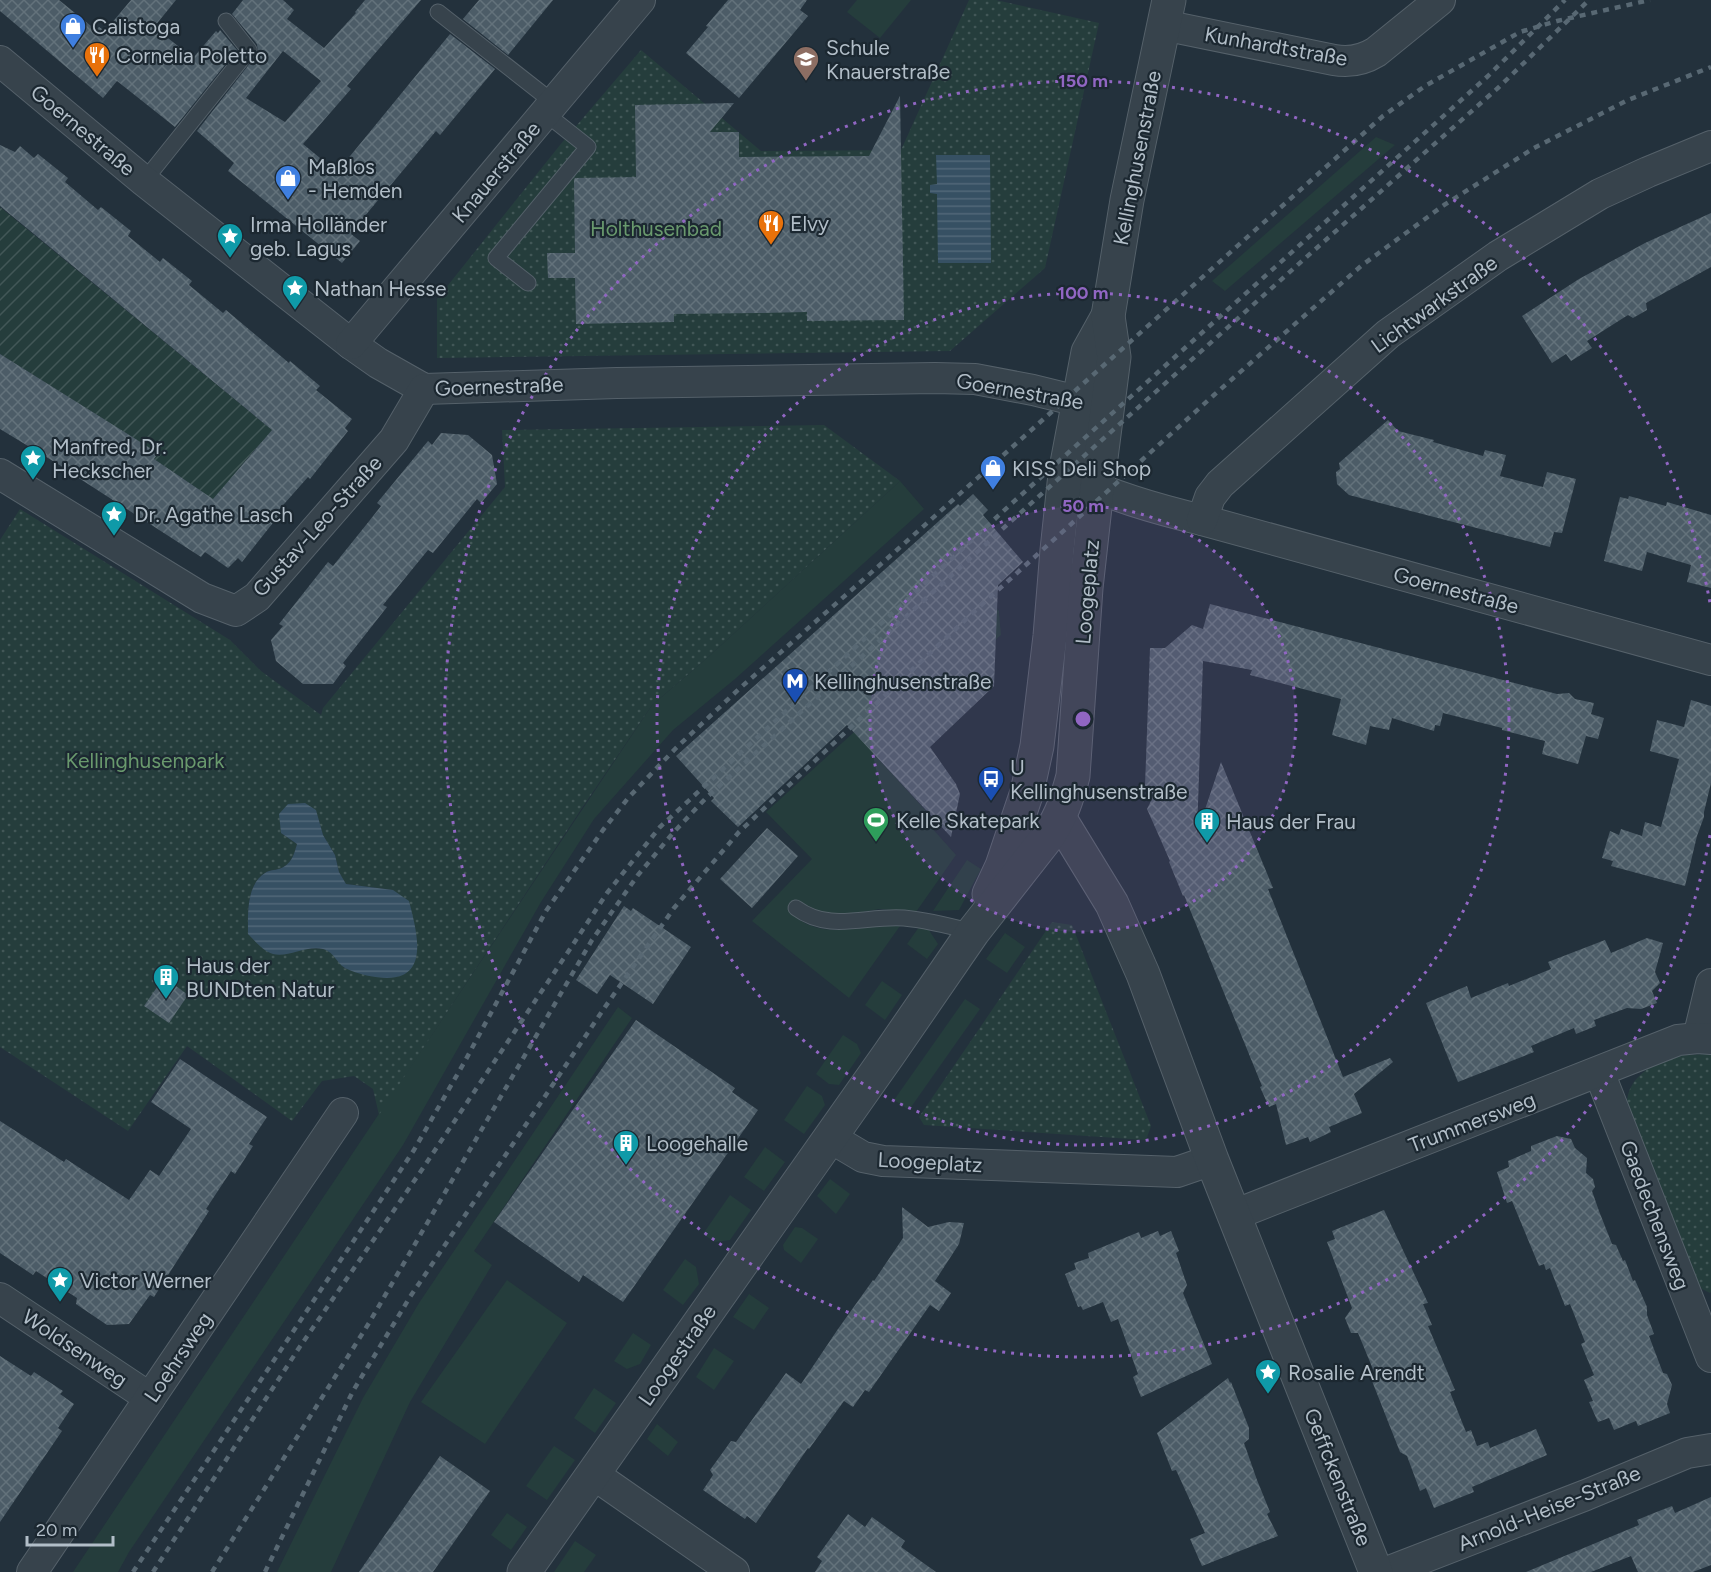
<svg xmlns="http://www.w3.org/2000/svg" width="1711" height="1572" font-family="Figtree,sans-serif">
<defs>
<pattern id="park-dots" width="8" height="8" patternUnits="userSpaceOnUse" patternTransform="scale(1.5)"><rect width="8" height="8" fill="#253d3c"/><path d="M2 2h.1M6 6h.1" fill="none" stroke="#425757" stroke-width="1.8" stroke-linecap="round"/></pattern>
<pattern id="garden-furrows" width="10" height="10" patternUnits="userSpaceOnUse" patternTransform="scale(1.5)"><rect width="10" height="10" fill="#253d3c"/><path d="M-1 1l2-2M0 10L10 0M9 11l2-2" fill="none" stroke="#425757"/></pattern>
<pattern id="water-rules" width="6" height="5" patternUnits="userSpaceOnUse" patternTransform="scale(1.5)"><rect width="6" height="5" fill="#365063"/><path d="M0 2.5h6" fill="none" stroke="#516778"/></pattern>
<pattern id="building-cross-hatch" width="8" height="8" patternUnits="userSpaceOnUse" patternTransform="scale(1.5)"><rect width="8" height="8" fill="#4c5c67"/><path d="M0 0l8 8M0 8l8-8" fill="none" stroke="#63727b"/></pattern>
</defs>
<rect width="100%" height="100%" fill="#23313c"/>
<!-- grass -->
<g fill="#253d3c">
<polygon points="857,0 911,0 880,38 847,12"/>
<polygon points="1376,137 1395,145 1225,291 1212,281"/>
<polygon points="900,481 924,509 735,679 673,730 594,819 541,902 403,1145 129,1552 118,1572 73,1572 652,705 707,658"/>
<path d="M994,605L999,611L1001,635L872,752L928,813L923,818L956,855L916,912L879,909L848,915H828L809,908L798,919C837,944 865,916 900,926L849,998L752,921L812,859L766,812Z"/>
<polygon points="967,860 981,869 959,910 933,911"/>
<polygon points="919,927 927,927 938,944 927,959 907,944"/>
<polygon points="1005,933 1025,947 1007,973 986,959"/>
<polygon points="882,981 902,995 885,1020 865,1005"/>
<polygon points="965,999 980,1009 909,1110 894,1100"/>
<polygon points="618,1007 632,1018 474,1251 492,1265 410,1402 331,1572 277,1572 363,1398 419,1303"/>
<polygon points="843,1035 857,1044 861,1053 839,1085 829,1084 816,1074"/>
<polygon points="807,1086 822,1096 825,1105 804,1134 784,1120"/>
<polygon points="765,1147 785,1162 764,1191 744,1177"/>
<polygon points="830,1179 850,1194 836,1214 817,1196"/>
<polygon points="730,1195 751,1210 730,1240 715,1242 703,1234"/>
<polygon points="795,1227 802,1228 818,1239 801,1263 784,1250 783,1245"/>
<polygon points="685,1259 696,1267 699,1284 683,1305 663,1290"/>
<polygon points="507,1280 567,1323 485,1444 421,1402"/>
<polygon points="749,1294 769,1308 754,1330 733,1317"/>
<polygon points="633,1333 651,1345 640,1364 627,1369 614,1361"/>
<polygon points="714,1348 734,1361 714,1390 696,1377"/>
<polygon points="594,1388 616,1403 595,1433 574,1418"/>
<polygon points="657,1424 678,1442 668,1456 647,1439"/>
<polygon points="554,1446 575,1460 547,1500 526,1486"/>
<polygon points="507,1513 527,1527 511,1550 491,1535"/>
<polygon points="575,1541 596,1555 584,1572 554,1572"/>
</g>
<!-- park -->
<g fill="url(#park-dots)" fill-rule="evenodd">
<polygon points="969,0 996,0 1099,23 1045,268 950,351 437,358 437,299 560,145 641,50 761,151 901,150"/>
<path d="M824,425L900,481L707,658L652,705L582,808L379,1115L373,1089L354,1076L322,1081L292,1121L187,1046L128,1131L0,1047V540L20,509L230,640L261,671L321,715L323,708L505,487L502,430ZM316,811L323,835L335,855L339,872L346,884L393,890L345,969C341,964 337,957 332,953C320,944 300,950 287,953L248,934C248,914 246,885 265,873C269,870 275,870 279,869C291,865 294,855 297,844L281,833Z"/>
<polygon points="1052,922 1072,925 1151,1126 1146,1140 924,1125 919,1117"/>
<path d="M1706,1054H1711V1292L1710,1293L1702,1289L1697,1283L1627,1104C1627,1077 1654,1062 1678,1056C1687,1054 1697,1055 1706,1054Z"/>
</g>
<!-- garden -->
<polygon fill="url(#garden-furrows)" points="0,207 266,425 280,430 257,447 235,473 217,502 154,459 157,453 0,354"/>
<!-- water -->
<g fill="url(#water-rules)">
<polygon points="936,155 990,155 991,263 938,263 937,194 930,193 930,185 937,184"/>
<path d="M305,803L316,810L323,835L335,855L339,872L346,884L393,890L409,901C416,929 431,978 387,978C376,978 357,974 347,969C336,964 336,953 323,949C306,945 288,958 273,954C263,951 255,941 248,934C248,914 246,885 265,873C269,870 275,870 279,869C291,865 294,855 297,844L281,833L279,814L288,804Z"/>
</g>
<!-- building -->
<g fill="url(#building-cross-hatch)" fill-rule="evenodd">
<polygon points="0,0 59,0 96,30 99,27 105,31 131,0 176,0 154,27 193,58 216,31 218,33 220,30 237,50 175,127 117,81 103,98 0,11"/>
<path d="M243,0H283L294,10L287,19L324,48L356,13L355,12L365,0H421L347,86L351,89L303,144L337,172L450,34L495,69L440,135L436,131L369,211L351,234L360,241L342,263L228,171L234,163L197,131L258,53L257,44L232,14ZM283,51L321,81L285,122L246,98Z"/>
<polygon points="479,0 553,0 508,55 463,19"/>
<polygon points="728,0 807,0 800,10 808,16 739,98 686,53 708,27 706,26"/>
<polygon points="900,96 904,320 807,321 807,312 759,313 674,314 674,322 576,324 575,278 548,278 547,253 575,253 574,180 575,178 636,177 635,105 734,103 710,132 739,132 739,157 869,156"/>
<polygon points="0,145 15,152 20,146 34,158 38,154 68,178 65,182 98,210 101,207 131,231 128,236 160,262 163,258 192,281 189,285 223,313 226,310 289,363 290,361 320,386 316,390 352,419 345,428 348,431 310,479 308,477 277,512 280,514 242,562 238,558 228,568 205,552 201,557 71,473 71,472 0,429 0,354 158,453 154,459 213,499 272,430 0,206"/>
<polygon points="1711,213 1711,267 1646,303 1647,310 1633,318 1628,315 1587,341 1592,348 1571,361 1566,354 1552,363 1522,316 1579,279 1645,243"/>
<polygon points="1388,420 1398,431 1434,440 1433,442 1483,456 1485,450 1506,455 1500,476 1543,487 1547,472 1576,479 1562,533 1554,532 1550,547 1349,495 1337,484 1336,472 1340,469 1339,463"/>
<polygon points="441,433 468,435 492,455 497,484 481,503 477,499 433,553 428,550 383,605 387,607 343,663 346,666 333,684 303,684 276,661 271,640 283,626 279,624 328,562 333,566 370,520 381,506 377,503 428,441 432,445"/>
<polygon points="973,494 988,510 983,515 1023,562 998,585 994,686 930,747 956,784 960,794 951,837 847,725 738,827 711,801 714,798 676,756 958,504 960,506"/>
<polygon points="1629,496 1666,506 1667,502 1711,515 1711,588 1687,582 1691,565 1647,552 1642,571 1604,561 1620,497 1628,499"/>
<polygon points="1210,604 1557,694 1569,693 1575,699 1594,703 1591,714 1604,718 1598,739 1586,736 1578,764 1542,754 1545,741 1502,730 1502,728 1443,713 1440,726 1435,725 1434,731 1392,718 1389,730 1370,726 1366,745 1332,735 1341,699 1250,675 1252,670 1203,661 1197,833 1221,762 1273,888 1268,889 1343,1077 1390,1058 1393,1062 1354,1094 1362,1113 1329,1127 1331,1132 1310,1142 1308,1137 1286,1145 1276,1104 1269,1107 1260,1087 1262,1086 1184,895 1183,896 1169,862 1170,861 1147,809 1151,801 1145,786 1150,648 1165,648 1192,625 1203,629"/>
<polygon points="1691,700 1711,706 1711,783 1704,812 1704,817 1697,836 1685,886 1611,866 1613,861 1602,858 1610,831 1619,835 1621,829 1642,836 1645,822 1661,827 1679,759 1650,751 1657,720 1684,727"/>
<polygon points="767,828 798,856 752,908 720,879"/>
<polygon points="624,906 631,911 633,908 691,947 653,1004 610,975 597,994 576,980"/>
<polygon points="1647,938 1663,943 1655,972 1660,983 1652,991 1657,1003 1641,1009 1627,1008 1594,1020 1596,1026 1576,1034 1574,1028 1531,1046 1534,1052 1458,1082 1426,1003 1467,986 1471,998 1508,983 1509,986 1551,969 1548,962 1605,940 1611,953"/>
<polygon points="164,977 188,995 169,1023 144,1006"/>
<polygon points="636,1020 735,1088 732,1092 758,1110 623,1302 583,1275 579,1282 494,1222"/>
<polygon points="180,1059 267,1117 249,1144 253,1146 235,1174 231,1171 206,1209 209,1211 154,1297 150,1295 129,1324 107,1325 76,1304 77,1298 36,1271 33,1275 0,1253 0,1121 64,1162 66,1159 129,1200 150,1170 159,1176 191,1129 151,1102"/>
<polygon points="1557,1136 1571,1139 1575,1148 1587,1158 1586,1173 1593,1179 1595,1187 1592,1191 1599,1211 1612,1244 1616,1245 1623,1261 1625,1260 1633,1281 1635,1280 1647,1307 1647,1315 1654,1334 1649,1336 1663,1373 1667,1374 1672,1385 1667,1404 1670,1413 1638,1426 1636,1421 1614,1430 1609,1418 1598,1422 1589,1402 1593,1401 1584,1380 1594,1375 1581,1344 1585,1342 1570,1304 1565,1306 1550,1268 1546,1270 1544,1264 1539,1266 1512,1201 1507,1203 1497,1172 1509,1167 1508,1161 1531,1151 1531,1146"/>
<polygon points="902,1207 928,1227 949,1222 964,1223 959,1244 935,1281 951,1293 939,1311 930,1305 869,1392 865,1390 853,1407 844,1401 809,1449 808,1448 756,1523 747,1516 745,1519 703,1490 713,1475 710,1470 731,1441 736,1442 786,1373 801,1384 838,1329 873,1280 874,1281 903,1238"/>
<polygon points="1384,1210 1428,1303 1423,1304 1432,1325 1428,1326 1455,1390 1450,1392 1466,1432 1471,1430 1477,1446 1488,1442 1490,1448 1536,1429 1547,1455 1472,1487 1474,1492 1434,1508 1426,1488 1420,1491 1407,1456 1400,1452 1372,1381 1377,1379 1358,1333 1351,1333 1345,1318 1352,1308 1327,1242 1335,1239 1332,1231"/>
<polygon points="1158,1231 1160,1236 1171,1231 1179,1251 1176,1253 1187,1285 1183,1293 1212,1364 1141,1397 1133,1377 1138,1374 1118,1319 1111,1322 1103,1302 1083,1310 1081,1306 1078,1307 1065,1274 1076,1269 1074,1263 1089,1258 1088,1253 1139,1232 1141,1238"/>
<polygon points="0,1356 31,1376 34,1372 63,1391 60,1394 74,1404 58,1428 62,1431 0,1522"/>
<polygon points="1228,1378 1230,1383 1231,1382 1249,1428 1249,1439 1244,1443 1257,1480 1270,1512 1267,1514 1278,1536 1202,1566 1190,1539 1205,1533 1176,1470 1172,1471 1157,1433"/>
<polygon points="440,1456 490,1491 433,1572 359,1572"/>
<polygon points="1711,1497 1711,1565 1693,1572 1638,1572 1631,1556 1591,1572 1526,1572 1639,1525 1637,1520 1654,1513 1672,1506 1675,1513"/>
<polygon points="848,1514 865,1527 872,1517 905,1541 901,1547 936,1572 815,1572 822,1561 817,1557"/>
</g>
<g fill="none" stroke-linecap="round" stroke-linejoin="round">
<!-- service casing -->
<g stroke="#55616a" stroke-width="17">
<g id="service">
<polyline points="438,12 554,103"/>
<polyline points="144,181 249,50 226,21"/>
<polyline points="528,283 496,258 588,147 545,113"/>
<path d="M796,908C830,933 866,915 904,918C927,920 950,926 973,932"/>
</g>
</g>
<!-- minor casing -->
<g stroke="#55616a" stroke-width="32">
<g id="minor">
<path d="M1163,25L1334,60C1350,63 1363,60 1376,52L1440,0"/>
<polyline points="0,61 144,181 351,344 378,363 424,389 617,383 935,378 975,379 1033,390 1102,407"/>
<polyline points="351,344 640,0"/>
<polyline points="0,474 202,598 236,611 257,597 394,440 424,389"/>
<path d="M1065,474C1112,496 1152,508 1202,520L1711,660"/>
<polyline points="1202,520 1210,497 1220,484 1388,334 1498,256 1600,194 1648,172 1711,146"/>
<polyline points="1698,1038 1711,984"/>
<polyline points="1599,1072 1711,1357"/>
<polyline points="831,1138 863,1157 883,1161 1177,1172 1212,1160"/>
<polyline points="1234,1215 1678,1040 1698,1038 1711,1039"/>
<polyline points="0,1298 150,1398"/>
<polyline points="593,1474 734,1572"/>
<polyline points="32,1572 343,1113"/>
<polyline points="1387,1572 1586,1495 1687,1453 1711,1449"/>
</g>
</g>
<!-- tertiary casing -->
<g stroke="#55616a" stroke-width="35">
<g id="tertiary">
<polyline points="1060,819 1112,904 1143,974 1212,1160 1376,1572"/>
<polyline points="989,894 1002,866 1027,792 1037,746 1050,636 1057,550 1065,474 1088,352 1108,316"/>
<path d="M524,1572L889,1054L973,932L1049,835C1062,814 1067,799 1073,776L1086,588L1097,489L1114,357L1108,316L1127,200L1169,0"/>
</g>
</g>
<!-- service -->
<use href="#service" stroke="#37434c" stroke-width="15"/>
<!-- minor -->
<use href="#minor" stroke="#37434c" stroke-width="30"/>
<!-- tertiary -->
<use href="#tertiary" stroke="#37434c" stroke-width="33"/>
<!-- rail -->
<g stroke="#586873" stroke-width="4.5" stroke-dasharray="6 6" stroke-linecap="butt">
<polyline points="133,1572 414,1150 465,1061 546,911 603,830 629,797 676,748 739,689 898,549 1383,116 1425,86 1520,32 1557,21 1650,0"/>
<polyline points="153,1572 299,1348 421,1171 570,949 607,893 660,827 1010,505 1488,76 1565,0"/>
<polyline points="212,1572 369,1323 592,940 638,875 673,833 706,798 1008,524 1311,253 1499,87 1589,0"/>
<polyline points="265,1572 353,1391 410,1297 603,1010 674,908 739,832 977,609 1214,395 1361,266 1444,205 1534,148 1628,100 1711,67"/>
</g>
</g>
<!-- distance rings -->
<circle cx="1083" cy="719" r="213" fill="#9166c3" fill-opacity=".12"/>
<g fill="none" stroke="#9166c3" stroke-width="3" stroke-dasharray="3 6">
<circle cx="1083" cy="719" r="213"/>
<circle cx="1083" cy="719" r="426"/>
<path d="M1710 835A638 638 0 1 1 1710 603"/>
</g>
<!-- icons -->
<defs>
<g id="shop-pin" transform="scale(1.35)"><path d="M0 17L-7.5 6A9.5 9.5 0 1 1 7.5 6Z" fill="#3f7fe0" stroke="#1c2831"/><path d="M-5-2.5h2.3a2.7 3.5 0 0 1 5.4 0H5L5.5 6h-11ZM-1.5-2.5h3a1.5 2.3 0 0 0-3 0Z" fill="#fff"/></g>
<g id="restaurant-pin" transform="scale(1.35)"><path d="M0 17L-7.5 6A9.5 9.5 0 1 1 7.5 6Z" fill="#e8710a" stroke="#1c2831"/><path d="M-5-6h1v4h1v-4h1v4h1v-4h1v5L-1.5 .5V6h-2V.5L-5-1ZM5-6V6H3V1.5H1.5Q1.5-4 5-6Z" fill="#fff"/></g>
<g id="school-pin" transform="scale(1.35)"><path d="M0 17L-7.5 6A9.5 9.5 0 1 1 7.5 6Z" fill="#8d6e63" stroke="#1c2831"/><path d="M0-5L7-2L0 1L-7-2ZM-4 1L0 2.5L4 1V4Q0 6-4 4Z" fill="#fff"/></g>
<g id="sight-pin" transform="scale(1.35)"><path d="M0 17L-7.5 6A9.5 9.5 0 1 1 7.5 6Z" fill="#0f9aa8" stroke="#1c2831"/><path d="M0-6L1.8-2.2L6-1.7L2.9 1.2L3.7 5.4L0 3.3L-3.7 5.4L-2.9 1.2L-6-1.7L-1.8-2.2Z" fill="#fff"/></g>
<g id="metro-pin" transform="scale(1.35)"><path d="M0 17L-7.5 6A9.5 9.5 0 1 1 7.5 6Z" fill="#1a4fb4" stroke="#1c2831"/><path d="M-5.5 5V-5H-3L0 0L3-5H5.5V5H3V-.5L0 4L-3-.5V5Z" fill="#fff"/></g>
<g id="bus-pin" transform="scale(1.35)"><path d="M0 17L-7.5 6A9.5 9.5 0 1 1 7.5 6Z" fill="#1a4fb4" stroke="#1c2831"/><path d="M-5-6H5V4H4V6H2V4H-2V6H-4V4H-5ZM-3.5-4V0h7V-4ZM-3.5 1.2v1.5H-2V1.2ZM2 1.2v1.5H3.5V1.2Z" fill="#fff"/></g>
<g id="stadium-pin" transform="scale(1.35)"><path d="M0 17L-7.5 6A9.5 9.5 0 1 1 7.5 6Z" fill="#2e9e5b" stroke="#1c2831"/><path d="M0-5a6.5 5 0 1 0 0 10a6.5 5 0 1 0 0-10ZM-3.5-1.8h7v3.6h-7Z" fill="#fff"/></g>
<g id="building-pin" transform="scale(1.35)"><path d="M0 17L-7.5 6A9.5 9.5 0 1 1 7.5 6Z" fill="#0f9aa8" stroke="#1c2831"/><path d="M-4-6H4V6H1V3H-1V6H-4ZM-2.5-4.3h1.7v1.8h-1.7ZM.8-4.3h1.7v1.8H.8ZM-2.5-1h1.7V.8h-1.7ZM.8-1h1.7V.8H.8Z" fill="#fff"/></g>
</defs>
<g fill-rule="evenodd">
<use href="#shop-pin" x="73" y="26"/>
<use href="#restaurant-pin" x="97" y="55"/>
<use href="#school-pin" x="806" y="59"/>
<use href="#shop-pin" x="288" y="178"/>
<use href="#restaurant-pin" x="771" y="223"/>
<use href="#sight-pin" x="230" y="236"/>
<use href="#sight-pin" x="295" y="288"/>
<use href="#sight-pin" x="33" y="458"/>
<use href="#shop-pin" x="993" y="468"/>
<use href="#sight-pin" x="114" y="514"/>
<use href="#metro-pin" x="795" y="681"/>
<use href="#bus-pin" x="991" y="779"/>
<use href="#stadium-pin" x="876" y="820"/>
<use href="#building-pin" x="1207" y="821"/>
<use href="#building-pin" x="166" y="977"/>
<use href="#building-pin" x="626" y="1143"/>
<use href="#sight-pin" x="60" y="1280"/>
<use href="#sight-pin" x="1268" y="1372"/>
</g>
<g text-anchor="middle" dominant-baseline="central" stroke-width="4.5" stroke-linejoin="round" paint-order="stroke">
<!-- poi labels -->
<g font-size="21" fill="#b2bec8" stroke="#1c2831" text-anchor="start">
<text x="92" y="26">Calistoga</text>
<text x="826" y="47">Schule<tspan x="826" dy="24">Knauerstraße</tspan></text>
<text x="116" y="55">Cornelia Poletto</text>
<text x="308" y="166">Maßlos<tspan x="308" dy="24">- Hemden</tspan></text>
<text x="790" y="223">Elvy</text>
<text x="250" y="224">Irma Holländer<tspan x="250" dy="24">geb. Lagus</tspan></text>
<text x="314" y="288">Nathan Hesse</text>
<text x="52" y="446">Manfred, Dr.<tspan x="52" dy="24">Heckscher</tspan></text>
<text x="1012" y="468">KISS Deli Shop</text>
<text x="134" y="514">Dr. Agathe Lasch</text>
<text x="814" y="681">Kellinghusenstraße</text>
<text x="1010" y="767">U<tspan x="1010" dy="24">Kellinghusenstraße</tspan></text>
<text x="896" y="820">Kelle Skatepark</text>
<text x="1226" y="821">Haus der Frau</text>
<text x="186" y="965">Haus der<tspan x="186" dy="24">BUNDten Natur</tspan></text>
<text x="646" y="1143">Loogehalle</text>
<text x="80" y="1280">Victor Werner</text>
<text x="1288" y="1372">Rosalie Arendt</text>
</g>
<!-- street labels -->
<g font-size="21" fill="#b2bec8" stroke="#1c2831">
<text transform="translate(1276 46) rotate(10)">Kunhardtstraße</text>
<text transform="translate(83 130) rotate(40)">Goernestraße</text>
<text transform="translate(1137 158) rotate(-79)">Kellinghusenstraße</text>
<text transform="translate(496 172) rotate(-50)">Knauerstraße</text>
<text transform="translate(1434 304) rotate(-36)">Lichtwarkstraße</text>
<text transform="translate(499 386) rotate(-2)">Goernestraße</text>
<text transform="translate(1020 391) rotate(10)">Goernestraße</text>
<text transform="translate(317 526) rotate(-48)">Gustav-Leo-Straße</text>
<text transform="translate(1456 590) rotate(15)">Goernestraße</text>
<text transform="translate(1087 592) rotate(-85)">Loogeplatz</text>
<text transform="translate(1472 1122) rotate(-21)">Trummersweg</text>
<text transform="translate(930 1162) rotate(3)">Loogeplatz</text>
<text transform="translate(1655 1215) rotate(69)">Gaedechensweg</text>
<text transform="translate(75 1348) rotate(34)">Woldsenweg</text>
<text transform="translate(677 1355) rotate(-55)">Loogestraße</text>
<text transform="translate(178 1357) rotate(-56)">Loehrsweg</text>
<text transform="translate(1338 1477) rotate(68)">Geffckenstraße</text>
<text transform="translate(1549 1508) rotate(-22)">Arnold-Heise-Straße</text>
</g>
<!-- park labels -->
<g font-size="21" fill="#69996d" stroke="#1c2831">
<text x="656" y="228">Holthusenbad</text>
<text x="145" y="760">Kellinghusenpark</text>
</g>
</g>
<circle cx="1083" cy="719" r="9" fill="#9166c3" stroke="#1c2831" stroke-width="3"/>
<g font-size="18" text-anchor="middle" font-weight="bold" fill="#9166c3" stroke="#1c2831" stroke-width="4.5" stroke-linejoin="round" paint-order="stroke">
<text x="1083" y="87">150 m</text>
<text x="1083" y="299">100 m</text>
<text x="1083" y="512">50 m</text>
</g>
<!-- scale -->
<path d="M27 1536v9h86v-9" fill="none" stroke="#b2bec8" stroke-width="3"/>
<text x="36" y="1536" font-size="18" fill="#b2bec8" stroke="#1c2831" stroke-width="4.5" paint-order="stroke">20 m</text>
</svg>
